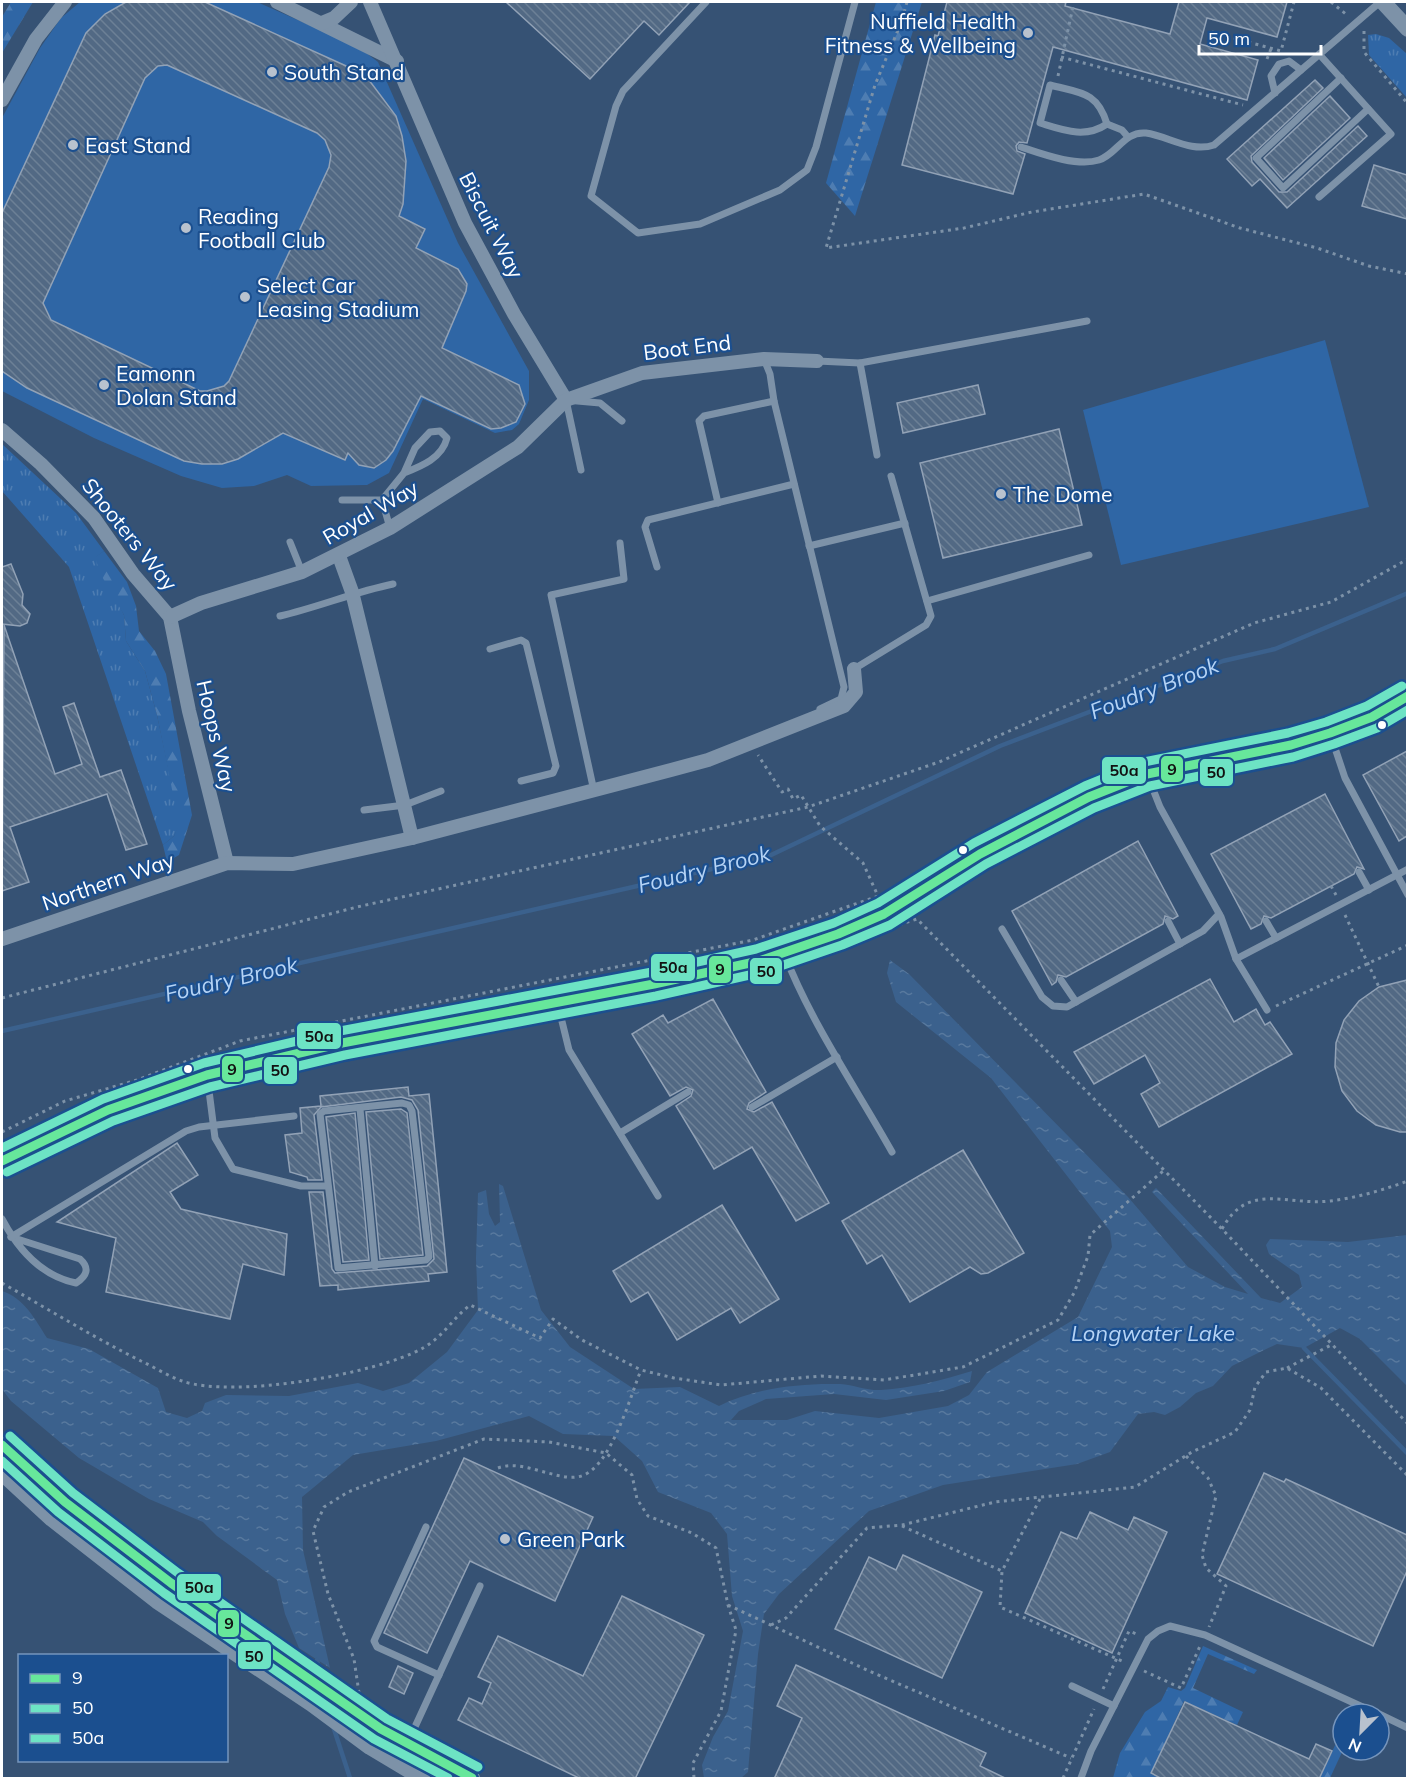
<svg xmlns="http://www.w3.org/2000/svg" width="1409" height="1780" font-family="Mulish,sans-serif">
<defs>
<pattern id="grass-tufts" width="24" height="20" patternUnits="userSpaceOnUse" patternTransform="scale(1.5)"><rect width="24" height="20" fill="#2f66a5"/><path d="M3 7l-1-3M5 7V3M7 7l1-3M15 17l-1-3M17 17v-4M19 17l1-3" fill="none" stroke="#4e7db2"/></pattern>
<pattern id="forest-firs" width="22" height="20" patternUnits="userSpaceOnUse" patternTransform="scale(1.5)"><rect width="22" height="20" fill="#2f66a5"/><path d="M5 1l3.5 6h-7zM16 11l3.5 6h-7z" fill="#4e7db2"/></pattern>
<pattern id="water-ripples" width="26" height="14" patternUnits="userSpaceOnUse" patternTransform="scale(1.5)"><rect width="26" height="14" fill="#3b618d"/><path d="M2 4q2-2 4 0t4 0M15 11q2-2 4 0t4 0" fill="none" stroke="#58799e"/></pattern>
<pattern id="building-back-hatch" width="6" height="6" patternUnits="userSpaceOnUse" patternTransform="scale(1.5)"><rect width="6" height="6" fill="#526984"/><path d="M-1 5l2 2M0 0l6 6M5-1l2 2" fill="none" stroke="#6c8096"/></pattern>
</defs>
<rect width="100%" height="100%" fill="#365274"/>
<!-- grass -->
<g fill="url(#grass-tufts)">
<polygon points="1376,34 1389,38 1407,54 1407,98 1369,55 1368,35"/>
<polygon points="2,444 76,513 104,551 96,557 124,615 126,641 145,671 157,715 180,824 174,836 163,845 69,567 2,491"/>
</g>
<!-- forest -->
<g fill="url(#forest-firs)">
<polygon points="11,2 33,2 2,53 2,17"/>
<polygon points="876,2 922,2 855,216 826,183"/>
<polygon points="104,551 127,582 136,606 139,631 155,651 166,674 192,815 179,855 167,862 163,845 174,836 179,824 157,715 145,671 126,641 124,615 100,573 95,557"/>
<polygon points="1203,1646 1257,1670 1254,1674 1208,1654 1193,1688 1243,1712 1237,1725 1184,1701 1151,1774 1160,1778 1113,1778 1120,1753 1145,1712 1161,1701 1168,1687 1181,1691 1185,1688"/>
<polygon points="1343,1728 1343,1750 1330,1778 1320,1778"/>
</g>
<!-- park -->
<g fill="#2f66a5">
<polygon points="80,2 257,2 357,46 378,62 458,243 529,371 529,400 519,424 512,430 495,433 423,399 389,473 367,485 311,486 287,475 254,486 222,488 181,476 94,438 2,391 2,118 40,48 61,18"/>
<polygon points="1325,340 1369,507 1121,565 1083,410"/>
</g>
<!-- water -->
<path fill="url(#water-ripples)" d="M890,960L909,974L1128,1197L1188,1267L1225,1287L1248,1294L1152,1192L1156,1188L1261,1298L1280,1303L1302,1287L1299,1275L1269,1254L1266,1245L1270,1239L1348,1242L1407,1235V1386L1360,1339L1340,1328L1304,1348L1277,1344L1260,1352L1232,1366L1213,1386L1196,1393L1180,1407L1165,1415L1154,1412L1138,1414L1110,1452L1077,1464L943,1485L869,1511L779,1594L764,1614L758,1654L748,1772L741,1778H704L702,1765L713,1737L728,1711L743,1631L732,1596L727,1534L711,1513L658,1492L642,1461L614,1436L563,1434L529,1416L436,1441L353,1455L302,1497L303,1550L330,1668L299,1648L285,1614L277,1580L217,1536L203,1522L149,1499L79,1458L11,1401L2,1389V1291C24,1298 35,1319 47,1338L89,1349L158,1388L166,1412L187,1418L202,1411L205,1403L226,1395L289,1396L358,1383L383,1391L409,1383L447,1352L478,1310L476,1258L478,1193L486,1190L489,1214L495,1226L500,1222L499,1184L503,1186L541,1310L570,1347L634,1389L680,1387L719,1406C755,1388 800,1383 840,1384C854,1385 868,1391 881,1390C912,1388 943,1380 972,1371L970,1382L944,1391L886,1400L834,1394L766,1399L739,1411L731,1420H787L815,1411L879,1418L948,1406L969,1395L987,1372L1078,1317L1112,1247L1110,1231L991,1078L896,1002L887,973Z"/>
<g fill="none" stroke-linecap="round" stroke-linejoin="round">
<!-- stream -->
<g stroke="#3b618d" stroke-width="4.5">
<polyline points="2,1031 769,856 1000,746 1223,661 1275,649 1408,593"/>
<polyline points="1304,1348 1408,1454"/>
<polyline points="317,1660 322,1680"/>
<polyline points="333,1726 350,1778"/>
</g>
</g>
<!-- building -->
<g fill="url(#building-back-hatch)" stroke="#92a2b6" stroke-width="1.5" fill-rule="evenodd">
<path d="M126,2H205L355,70L369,80L396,116L402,136L406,161L403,204L399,216L425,229L416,248L458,269L467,284L466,291L442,348L519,385L525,404L516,422L501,428L491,429L421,396L393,451L386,460L374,468L359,465L348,453L345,460L283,433L238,459L222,464H202L184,461L27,388L2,371V213L86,33L105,14ZM167,65L317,133L325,140L331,155L329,167L229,381L224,386L207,391H200L51,320L43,303L145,78L158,66Z"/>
<polygon points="506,2 690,2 659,35 644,21 590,79"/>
<polygon points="947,2 1066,2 1065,6 1170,34 1179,2 1287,2 1277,37 1207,18 1200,44 1258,60 1247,100 1053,47 1027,143 1019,142 1016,146 1017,151 1025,154 1013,194 902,165 935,35 938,36"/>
<polygon points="1315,80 1323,88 1251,156 1252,162 1279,192 1287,192 1358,126 1367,136 1287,208 1260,179 1252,186 1227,159"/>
<polygon points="1330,96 1350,118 1283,180 1264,158"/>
<polygon points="1374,165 1407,175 1407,219 1362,206"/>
<polygon points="978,385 985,414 903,433 897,403"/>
<polygon points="1059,429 1082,525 943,558 920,463"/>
<polygon points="11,564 23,594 22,605 30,614 27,623 20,626 2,624 2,567"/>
<polygon points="4,625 55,774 82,764 63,707 74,703 100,777 121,770 147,844 126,850 107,794 10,827 29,882 2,891"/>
<polygon points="1407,751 1407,836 1399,841 1363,775"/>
<polygon points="1325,794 1364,869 1357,867 1354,874 1271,918 1264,916 1261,924 1251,929 1211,854"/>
<polygon points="1138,841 1178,916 1173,919 1165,916 1163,924 1066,977 1058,975 1056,982 1052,985 1012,911"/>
<polygon points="1210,979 1234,1022 1256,1009 1265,1025 1270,1022 1292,1054 1159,1127 1141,1094 1160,1083 1145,1055 1094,1084 1074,1052"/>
<polygon points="1407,980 1407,1132 1400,1132 1376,1125 1357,1111 1342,1091 1335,1067 1336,1043 1344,1020 1359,1001 1379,987"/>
<polygon points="713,999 766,1092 749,1103 747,1109 754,1112 772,1102 829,1203 796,1221 752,1147 714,1169 676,1106 691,1096 693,1090 686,1087 670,1096 632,1034 663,1015 668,1023"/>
<polygon points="408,1087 409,1096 429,1094 447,1272 428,1274 429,1281 338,1290 338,1285 320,1286 309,1192 323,1192 332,1269 335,1273 427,1266 434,1259 418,1110 412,1100 401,1097 321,1107 314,1115 322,1180 308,1180 307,1177 290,1172 285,1135 302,1133 300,1108 321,1106 320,1096"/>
<polygon points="401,1109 407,1113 423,1255 380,1259 366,1112"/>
<polygon points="355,1113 369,1260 343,1262 326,1117"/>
<polygon points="177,1143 198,1175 170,1192 181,1209 287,1234 284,1275 243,1264 230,1319 106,1292 116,1238 57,1222"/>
<polygon points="963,1150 1024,1253 988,1273 981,1274 970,1267 910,1302 882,1255 867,1264 842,1221"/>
<polygon points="722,1205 779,1299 740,1323 731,1308 677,1340 648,1292 631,1302 613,1271"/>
<polygon points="464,1458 593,1517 555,1601 470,1561 427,1653 384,1633"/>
<polygon points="1264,1473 1284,1482 1286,1479 1407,1535 1407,1571 1373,1646 1217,1574"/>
<polygon points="1090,1512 1128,1530 1134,1517 1167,1532 1112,1653 1025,1613 1061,1532 1077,1539"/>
<polygon points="903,1555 982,1592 942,1678 835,1629 869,1557 896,1570"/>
<polygon points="622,1596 704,1635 635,1779 581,1779 458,1720 469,1698 482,1704 491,1683 478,1677 498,1636 583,1676"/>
<polygon points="796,1665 986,1753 980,1766 1007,1779 774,1779 802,1718 777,1706"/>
<polygon points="398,1666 413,1673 404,1694 389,1687"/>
<polygon points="1185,1702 1309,1759 1316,1744 1332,1751 1319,1779 1162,1779 1151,1773"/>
</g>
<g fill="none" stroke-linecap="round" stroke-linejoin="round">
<!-- path -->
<g stroke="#7d92a8" stroke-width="3" stroke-dasharray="3 4.5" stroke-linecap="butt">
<polyline points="907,2 901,23 875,85 826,248 964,228 1032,212 1144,194 1240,228 1317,248 1369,266 1408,274"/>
<polyline points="1331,2 1347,15"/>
<polyline points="1364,31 1364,52 1408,104"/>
<polyline points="1212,32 1281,51 1294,2"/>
<polyline points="1061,57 1243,105"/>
<polyline points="1267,59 1271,49"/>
<polyline points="1058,76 1074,2"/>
<polyline points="1331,886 1336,895"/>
<polyline points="1345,915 1379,987"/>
<polyline points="892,927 917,919 1222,1229 1408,1424"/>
<polyline points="2,998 357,907 808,807 939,762 1254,623 1331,602 1408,559"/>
<polyline points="1276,1006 1408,945"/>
<polyline points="2,1132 65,1101 137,1080 240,1041 753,940 878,896 863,863 820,826 801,795 793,799 788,789 782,792 758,755"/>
<path d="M1222,1229C1248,1181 1286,1206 1330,1201C1356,1198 1383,1190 1408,1181"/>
<path d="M2,1283C48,1309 93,1337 141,1361C154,1367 168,1376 182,1381C233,1399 377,1374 423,1348C443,1337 453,1318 470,1305L540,1338L553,1319L582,1340L641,1370L674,1378L721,1385L821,1376L884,1380L963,1367L1058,1320L1074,1293L1088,1256L1090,1235L1163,1171"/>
<polyline points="1287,1368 1333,1344"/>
<polyline points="1186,1456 1208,1478 1216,1496 1202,1555 1206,1568 1226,1586 1209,1627"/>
<path d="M498,1468C514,1462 532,1469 548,1473C560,1476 572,1480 584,1475C612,1463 630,1397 641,1370"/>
<polyline points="1040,1499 1002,1571 1000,1607 1124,1662"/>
<polyline points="902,1526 1002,1571"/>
<polyline points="728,1605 869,1671 1071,1758"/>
<polyline points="771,1625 786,1618 867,1528 902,1525 995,1502 1135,1487 1192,1452 1235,1432 1250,1410 1255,1387 1266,1372 1287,1368 1321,1388 1408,1476"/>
<polyline points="1144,1671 1181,1688 1201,1644"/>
<polyline points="1103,1689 1129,1631 1139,1635"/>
<polyline points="359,1693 354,1659 328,1594 313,1531 324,1507 348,1492 484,1439 549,1442 606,1453 632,1475 637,1499 648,1516 692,1533 716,1548 728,1605 736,1630 721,1711 693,1763 694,1778"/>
<polyline points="1063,1778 1094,1709"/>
</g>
<!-- service -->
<g stroke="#7d92a8" stroke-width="7">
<polyline points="706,2 623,91 616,106 591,196 638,233 700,224 780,190 807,170 816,147 855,2"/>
<polyline points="1341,78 1256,158 1283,188 1368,109"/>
<path d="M1050,85C1080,93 1097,91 1107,124C1085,139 1063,130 1040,123Z"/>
<polyline points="1275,93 1271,76 1279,64 1289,61 1301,70"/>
<polyline points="1107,124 1122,130 1128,137"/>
<path d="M1021,147C1042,154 1077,167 1099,160C1117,154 1124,131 1146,133C1168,136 1191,153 1214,145L1380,2"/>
<polyline points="1319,197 1391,134 1319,54"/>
<polyline points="764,359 770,374 774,401"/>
<polyline points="817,361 860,363 1087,321"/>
<polyline points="860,363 877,455"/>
<polyline points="581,470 566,400 600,403 622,421"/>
<polyline points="342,500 382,500 390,528"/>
<path d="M382,500L404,473L415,448L430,432L440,431L447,438C442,458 422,466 404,473"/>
<polyline points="718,503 699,421 704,416 774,401 844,687 841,699 820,709"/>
<polyline points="290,542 302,572"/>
<polyline points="809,546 905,523"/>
<polyline points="657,567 645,527 648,520 794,484"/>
<polyline points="927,601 1089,555"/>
<path d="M280,616C319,607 354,592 393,584"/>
<polyline points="490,649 521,640 526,643 556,766 553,773 521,781"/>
<polyline points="854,669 926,625 931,616 891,476"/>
<polyline points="1330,733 1345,778 1408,895"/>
<polyline points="1147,774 1160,807 1221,917 1236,959 1267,1010"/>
<polyline points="594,791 551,595 624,579 620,543"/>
<polyline points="364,810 405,805 441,791"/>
<polyline points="1359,872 1369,890"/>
<polyline points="1168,921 1180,944"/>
<polyline points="1266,921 1276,938"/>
<polyline points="1002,929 1042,997 1053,1006 1067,1007 1203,931 1219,914"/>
<path d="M784,953C811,1023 855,1086 892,1152"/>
<polyline points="1236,959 1408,869"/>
<polyline points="1061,980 1076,1002"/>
<polyline points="557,1001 569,1050 658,1196"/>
<polyline points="207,1075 215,1138 233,1169 301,1186 327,1186"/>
<polygon points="402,1103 409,1105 412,1111 429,1257 426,1260 338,1268 320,1114 324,1111"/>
<polyline points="752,1107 837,1057"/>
<polyline points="360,1109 375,1266"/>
<polyline points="620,1133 688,1092"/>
<path d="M2,1219C18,1249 41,1276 76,1283C87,1276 90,1268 80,1259L11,1237"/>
<polyline points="11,1237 186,1131 199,1127 294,1116"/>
<polyline points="426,1527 374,1641 377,1647 439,1675"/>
<polyline points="1072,1686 1114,1706"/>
<polyline points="1379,1714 1408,1728"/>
<polyline points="408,1742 480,1586"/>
<polyline points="1081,1778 1091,1751 1148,1639 1158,1631 1170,1626 1205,1635 1378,1714"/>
</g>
<!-- minor -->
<g stroke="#7d92a8" stroke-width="14">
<polyline points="277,2 397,61"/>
<polyline points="370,2 465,223 514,314 566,400"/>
<polyline points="322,23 334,18 351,2"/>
<polyline points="2,100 36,39 65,2"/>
<polyline points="2,430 41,464 94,518 133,574 170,617 189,711 227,863"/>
<polyline points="339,556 352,592 412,838"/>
<polyline points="170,617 201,603 302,572 390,528 518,447 566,400 642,373 764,359 817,361"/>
<polyline points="2,939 227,863 293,864 412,838 671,770 708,760 844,706 856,692 854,669"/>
<polyline points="2,1161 108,1110 207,1075 342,1043 654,984 759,961 838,934 884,914 980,854 1089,797 1147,774 1291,745 1330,733 1372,717 1408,696"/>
</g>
<!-- tertiary -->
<g stroke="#7d92a8" stroke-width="16">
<polyline points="1383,2 1408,29"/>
<polyline points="2,1445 65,1502 171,1583 381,1729 472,1778"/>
<polyline points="2,1473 52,1519 157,1601 312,1704 370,1747 422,1778"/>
</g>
<!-- bus-1 casing -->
<g stroke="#1b4f8f" stroke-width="14">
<g id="bus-1">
<polyline points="2,1161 108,1110 207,1075 342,1043 654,984 759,961 838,934 884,914 980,854 1089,797 1147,774 1291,745 1330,733 1372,717 1408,696"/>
<polyline points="2,1445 65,1502 171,1583 381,1729 472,1778"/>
</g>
</g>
<!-- bus-2 casing -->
<g stroke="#1b4f8f" stroke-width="14">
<g id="bus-2">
<polyline points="7,1172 113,1121 210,1087 345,1055 656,996 763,972 842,945 890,925 986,864 1094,808 1150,786 1293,757 1334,744 1377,728 1408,710"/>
<polyline points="2,1461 58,1512 164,1593 374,1739 448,1778"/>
</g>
</g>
<!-- bus-3 casing -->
<g stroke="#1b4f8f" stroke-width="14">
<g id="bus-3">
<polyline points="2,1148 103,1099 204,1063 340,1031 652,972 756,949 834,923 878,903 974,843 1085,786 1144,762 1288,733 1326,722 1367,706 1402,686"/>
<polyline points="10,1436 73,1493 178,1573 387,1719 478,1767"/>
</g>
</g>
<!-- bus-1 -->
<use href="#bus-1" stroke="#67e79b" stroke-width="9"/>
<!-- bus-2 -->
<use href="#bus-2" stroke="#6de3c4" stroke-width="9"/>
<!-- bus-3 -->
<use href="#bus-3" stroke="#6de3c4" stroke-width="9"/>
</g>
<!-- markers -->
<g fill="#b9c2ce" stroke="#1b4f8f" stroke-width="2">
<circle cx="1028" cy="33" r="6"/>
<circle cx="272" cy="72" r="6"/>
<circle cx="73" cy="145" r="6"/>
<circle cx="186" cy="228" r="6"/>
<circle cx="245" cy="297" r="6"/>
<circle cx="104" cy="385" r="6"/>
<circle cx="1001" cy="494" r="6"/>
<circle cx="505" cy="1539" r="6"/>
</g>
<g fill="#fff" stroke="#1b4f8f" stroke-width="2">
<circle cx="1382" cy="725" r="5"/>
<circle cx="963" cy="850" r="5"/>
<circle cx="188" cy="1069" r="5"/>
</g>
<g text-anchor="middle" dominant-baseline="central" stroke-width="4.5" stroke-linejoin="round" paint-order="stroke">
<!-- poi labels -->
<g font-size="21" fill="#fff" stroke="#1b4f8f" text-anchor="start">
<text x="1016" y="21" text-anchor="end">Nuffield Health<tspan x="1016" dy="24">Fitness &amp; Wellbeing</tspan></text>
<text x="284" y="72">South Stand</text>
<text x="85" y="145">East Stand</text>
<text x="198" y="216">Reading<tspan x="198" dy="24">Football Club</tspan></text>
<text x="257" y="285">Select Car<tspan x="257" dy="24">Leasing Stadium</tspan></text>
<text x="116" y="373">Eamonn<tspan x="116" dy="24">Dolan Stand</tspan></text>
<text x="1013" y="494">The Dome</text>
<text x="517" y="1539">Green Park</text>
</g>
<!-- street labels -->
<g font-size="21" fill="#fff" stroke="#1b4f8f">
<text transform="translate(492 225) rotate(63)">Biscuit Way</text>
<text transform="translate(687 347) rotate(-7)">Boot End</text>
<text transform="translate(370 512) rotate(-30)">Royal Way</text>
<text transform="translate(130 534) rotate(51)">Shooters Way</text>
<text transform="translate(217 736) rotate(77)">Hoops Way</text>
<text transform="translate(108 881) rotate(-19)">Northern Way</text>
</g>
<!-- water labels -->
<g font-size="22" font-style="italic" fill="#b5d3f5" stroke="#1b4f8f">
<text transform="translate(1154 688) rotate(-21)">Foudry Brook</text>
<text transform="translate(704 869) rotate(-14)">Foudry Brook</text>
<text transform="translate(231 979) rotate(-13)">Foudry Brook</text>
<text x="1153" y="1333">Longwater Lake</text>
</g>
</g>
<g stroke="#1b4f8f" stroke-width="2">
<rect x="1160" y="755" width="24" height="28" rx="6" fill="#67e79b"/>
<rect x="1101" y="756" width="46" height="29" rx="6" fill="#6de3c4"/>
<rect x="1199" y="758" width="35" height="29" rx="6" fill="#6de3c4"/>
<rect x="650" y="953" width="46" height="29" rx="6" fill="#6de3c4"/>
<rect x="708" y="955" width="24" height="29" rx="6" fill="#67e79b"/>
<rect x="749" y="957" width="34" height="28" rx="6" fill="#6de3c4"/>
<rect x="296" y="1022" width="46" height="28" rx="6" fill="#6de3c4"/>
<rect x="221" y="1055" width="23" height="28" rx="6" fill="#67e79b"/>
<rect x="263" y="1056" width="35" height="29" rx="6" fill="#6de3c4"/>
<rect x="176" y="1573" width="46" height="29" rx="6" fill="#6de3c4"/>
<rect x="217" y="1609" width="23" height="29" rx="6" fill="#67e79b"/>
<rect x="237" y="1641" width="35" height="29" rx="6" fill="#6de3c4"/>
</g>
<g font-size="16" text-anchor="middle" font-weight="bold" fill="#111">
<text x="1172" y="775">9</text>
<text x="1124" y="776">50a</text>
<text x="1216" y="778">50</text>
<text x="673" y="973">50a</text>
<text x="720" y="975">9</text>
<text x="766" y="977">50</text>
<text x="319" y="1042">50a</text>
<text x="232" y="1075">9</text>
<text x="280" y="1076">50</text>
<text x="199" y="1593">50a</text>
<text x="229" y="1629">9</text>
<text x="254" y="1662">50</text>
</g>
<!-- border -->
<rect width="1409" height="1780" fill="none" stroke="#ffffff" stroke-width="6"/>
<!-- legend -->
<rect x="18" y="1654" width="210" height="108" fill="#1b4f8f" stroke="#7695bc" stroke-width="1.5"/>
<rect x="30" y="1674" width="30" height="9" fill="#67e79b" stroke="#7695bc" stroke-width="1.5"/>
<text x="72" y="1684" font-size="18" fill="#ffffff">9</text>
<rect x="30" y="1704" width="30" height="9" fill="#6de3c4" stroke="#7695bc" stroke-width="1.5"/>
<text x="72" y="1714" font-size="18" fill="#ffffff">50</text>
<rect x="30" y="1734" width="30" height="9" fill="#6de3c4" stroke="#7695bc" stroke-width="1.5"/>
<text x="72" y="1744" font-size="18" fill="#ffffff">50a</text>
<!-- north arrow -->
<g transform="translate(1361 1732) rotate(204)"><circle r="28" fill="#1b4f8f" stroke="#7695bc" stroke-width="1.5"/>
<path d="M0-4.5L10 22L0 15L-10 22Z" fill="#b9c2ce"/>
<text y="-9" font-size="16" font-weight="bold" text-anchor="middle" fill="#ffffff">N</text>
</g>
<!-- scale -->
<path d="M1199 45v9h122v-9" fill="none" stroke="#ffffff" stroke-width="3"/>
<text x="1208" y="45" font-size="18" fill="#ffffff" stroke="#1b4f8f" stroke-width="4.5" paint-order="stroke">50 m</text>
</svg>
